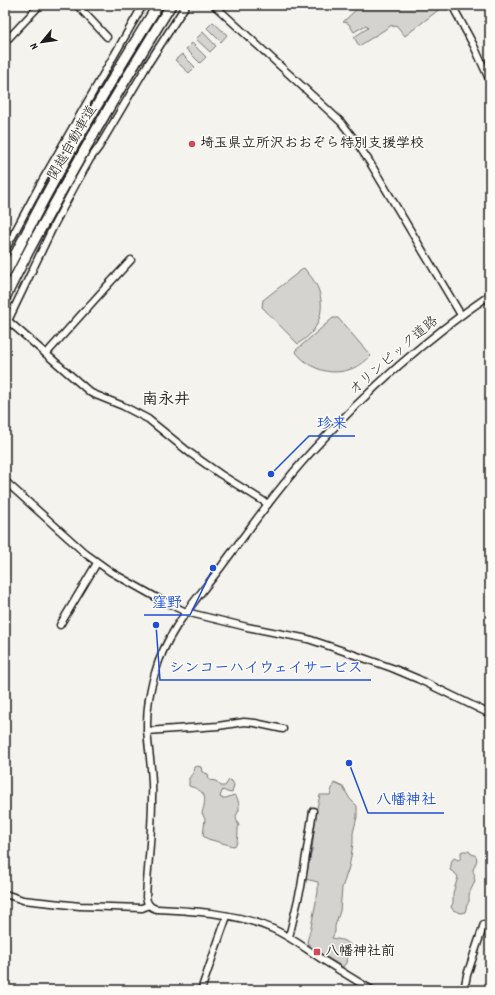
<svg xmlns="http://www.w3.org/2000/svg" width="495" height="995" font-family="Dekko,'Klee One',sans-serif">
<rect width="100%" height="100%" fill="#f4f3ee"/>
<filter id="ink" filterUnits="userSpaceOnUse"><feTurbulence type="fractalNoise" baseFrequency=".025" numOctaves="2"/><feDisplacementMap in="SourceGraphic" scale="8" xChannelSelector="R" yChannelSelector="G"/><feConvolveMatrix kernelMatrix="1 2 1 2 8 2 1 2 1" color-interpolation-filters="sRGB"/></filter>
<g filter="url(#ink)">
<!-- green -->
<g fill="#d4d3cf" stroke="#787876">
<polygon points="361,5 438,5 441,8 405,36 396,25 393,27 392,25 359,46 354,37 368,28 366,25 354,32 348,23 343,22"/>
<polygon points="213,22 227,35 221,42 207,28"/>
<polygon points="203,32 216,46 210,52 196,39"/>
<polygon points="192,43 206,57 200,63 186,49"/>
<polygon points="182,54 195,67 189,73 175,60"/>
<path d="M304,268C307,272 311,276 314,281C324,296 324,317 312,332C308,337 303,340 298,344L262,307L263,300Z"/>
<path d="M333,318H338L371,356C348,379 315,377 295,351Z"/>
<path d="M197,766L201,767L202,772L208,774L209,780L216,781L221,786H225L229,780L232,781L234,785L232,793L227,792L223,790L222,791L220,797L221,798H226L234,795C239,799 239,804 239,810C238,812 237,814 236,816C236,820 238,823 239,826L238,828C238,834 238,839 236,845L233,846L208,839L203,836L205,819L202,813C207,797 206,791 189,786V778L193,773L194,767Z"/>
<polygon points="334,783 343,787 350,799 357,806 357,817 353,833 353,843 351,857 349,867 342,888 340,911 335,926 335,932 332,938 342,940 350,944 346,963 343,967 312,948 307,942 311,927 318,892 318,882 305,879 312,850 316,812 320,795 330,795"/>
<path d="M463,851H469L470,853L476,856L477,860L473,870C473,874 476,874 474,878L475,880C474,885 470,890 469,895C469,899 470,901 467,905L465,912L461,913L453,910L451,907L453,903V893L458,877L456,874L450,870L452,860L454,858L458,860L461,858V852Z"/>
</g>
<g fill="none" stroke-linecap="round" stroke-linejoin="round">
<!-- minor casing -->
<g stroke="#1c1c1c" stroke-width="9">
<g id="minor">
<polyline points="77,5 107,37"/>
<polyline points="214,5 341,122 355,140 369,161 461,315"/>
<polyline points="452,5 474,46 490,81"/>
<polyline points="5,42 40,5"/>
<polyline points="5,250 42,181 143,5"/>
<polyline points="6,319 91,393 123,406 148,419 190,453 220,474 268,504"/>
<polyline points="5,327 54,225 77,182 90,159 99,147 148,64 186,5"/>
<polyline points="46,354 106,287 131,260"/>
<polyline points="5,481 86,554 111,572 159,599 186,612 247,627 308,639 326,645 392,668 418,679 490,714"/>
<polyline points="60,625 97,563"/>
<polyline points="147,731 218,726 244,722 255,723 283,729"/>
<polyline points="5,894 23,900 80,906 142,908 149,905"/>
<polyline points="289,937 301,887 313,811"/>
<polyline points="201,990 227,916"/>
<path d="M372,990C355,980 339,970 323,960C306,949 291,937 273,929C237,913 195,911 156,909C150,907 147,904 146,897C148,864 152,831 152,798C153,782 151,766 149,750C148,741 147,733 147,724C147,707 150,689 155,673C166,632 196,600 221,567C250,528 279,487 312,451C365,393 425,339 490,295"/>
<polyline points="464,990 467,975 484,924"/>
</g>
</g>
<!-- highway casing -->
<g stroke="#1c1c1c" stroke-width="12">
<g id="highway">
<path d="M5,274C18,250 30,225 43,201C79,134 118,69 158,5"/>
<path d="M5,298C19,269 34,240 50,212C88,142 129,73 171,5"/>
</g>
</g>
<!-- minor -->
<use href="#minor" stroke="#fdfcf7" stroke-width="6"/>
<!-- highway -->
<use href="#highway" stroke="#fdfcf7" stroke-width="9"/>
</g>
</g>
<!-- markers -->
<g fill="#d1495b" stroke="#fdfcf7" stroke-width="1.5">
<circle cx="192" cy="144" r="4"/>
<rect x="313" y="948" width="8" height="8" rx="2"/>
</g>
<g text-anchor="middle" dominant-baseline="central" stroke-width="3" stroke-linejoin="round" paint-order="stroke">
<!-- street labels -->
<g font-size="14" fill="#1c1c1c" stroke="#fdfcf7">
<text transform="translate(73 143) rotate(-60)">関越自動車道</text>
<text transform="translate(394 356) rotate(-41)">オリンピック道路</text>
</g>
<!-- poi labels -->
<g font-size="14" font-weight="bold" fill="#1c1c1c" stroke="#fdfcf7" text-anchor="start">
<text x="200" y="144">埼玉県立所沢おおぞら特別支援学校</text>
<text x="325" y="952">八幡神社前</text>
</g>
<!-- quarter labels -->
<g font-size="16" font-weight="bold" fill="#1c1c1c" stroke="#fdfcf7">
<text x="166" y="400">南永井</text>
</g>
</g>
<!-- callouts -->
<path fill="none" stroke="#1d4ed8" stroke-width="1.5" d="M271 474L309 436H355M213 568L190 615H144M156 625L160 680H371M349 763L368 813H444"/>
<g fill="#1d4ed8" stroke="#fdfcf7" stroke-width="1.5">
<circle cx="271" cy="474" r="4"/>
<circle cx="213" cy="568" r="4"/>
<circle cx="156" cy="625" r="4"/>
<circle cx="349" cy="763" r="4"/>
</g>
<g font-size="15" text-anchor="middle" font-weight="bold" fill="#1d4ed8" stroke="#fdfcf7" stroke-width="3" stroke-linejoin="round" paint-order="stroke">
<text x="332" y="428">珍来</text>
<text x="167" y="607">窪野</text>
<text x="266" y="672">シンコーハイウェイサービス</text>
<text x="406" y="804">八幡神社</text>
</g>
<!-- margin -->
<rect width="495" height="995" fill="none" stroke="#fdfcf7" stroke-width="20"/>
<rect x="10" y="10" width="475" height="975" fill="none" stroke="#1c1c1c" stroke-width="1.5" filter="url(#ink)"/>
<!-- north arrow -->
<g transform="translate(42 42) rotate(241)" stroke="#fdfcf7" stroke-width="3" paint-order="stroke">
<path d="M0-3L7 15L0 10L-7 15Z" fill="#1c1c1c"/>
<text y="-6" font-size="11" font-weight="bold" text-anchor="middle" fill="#1c1c1c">N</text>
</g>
</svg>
